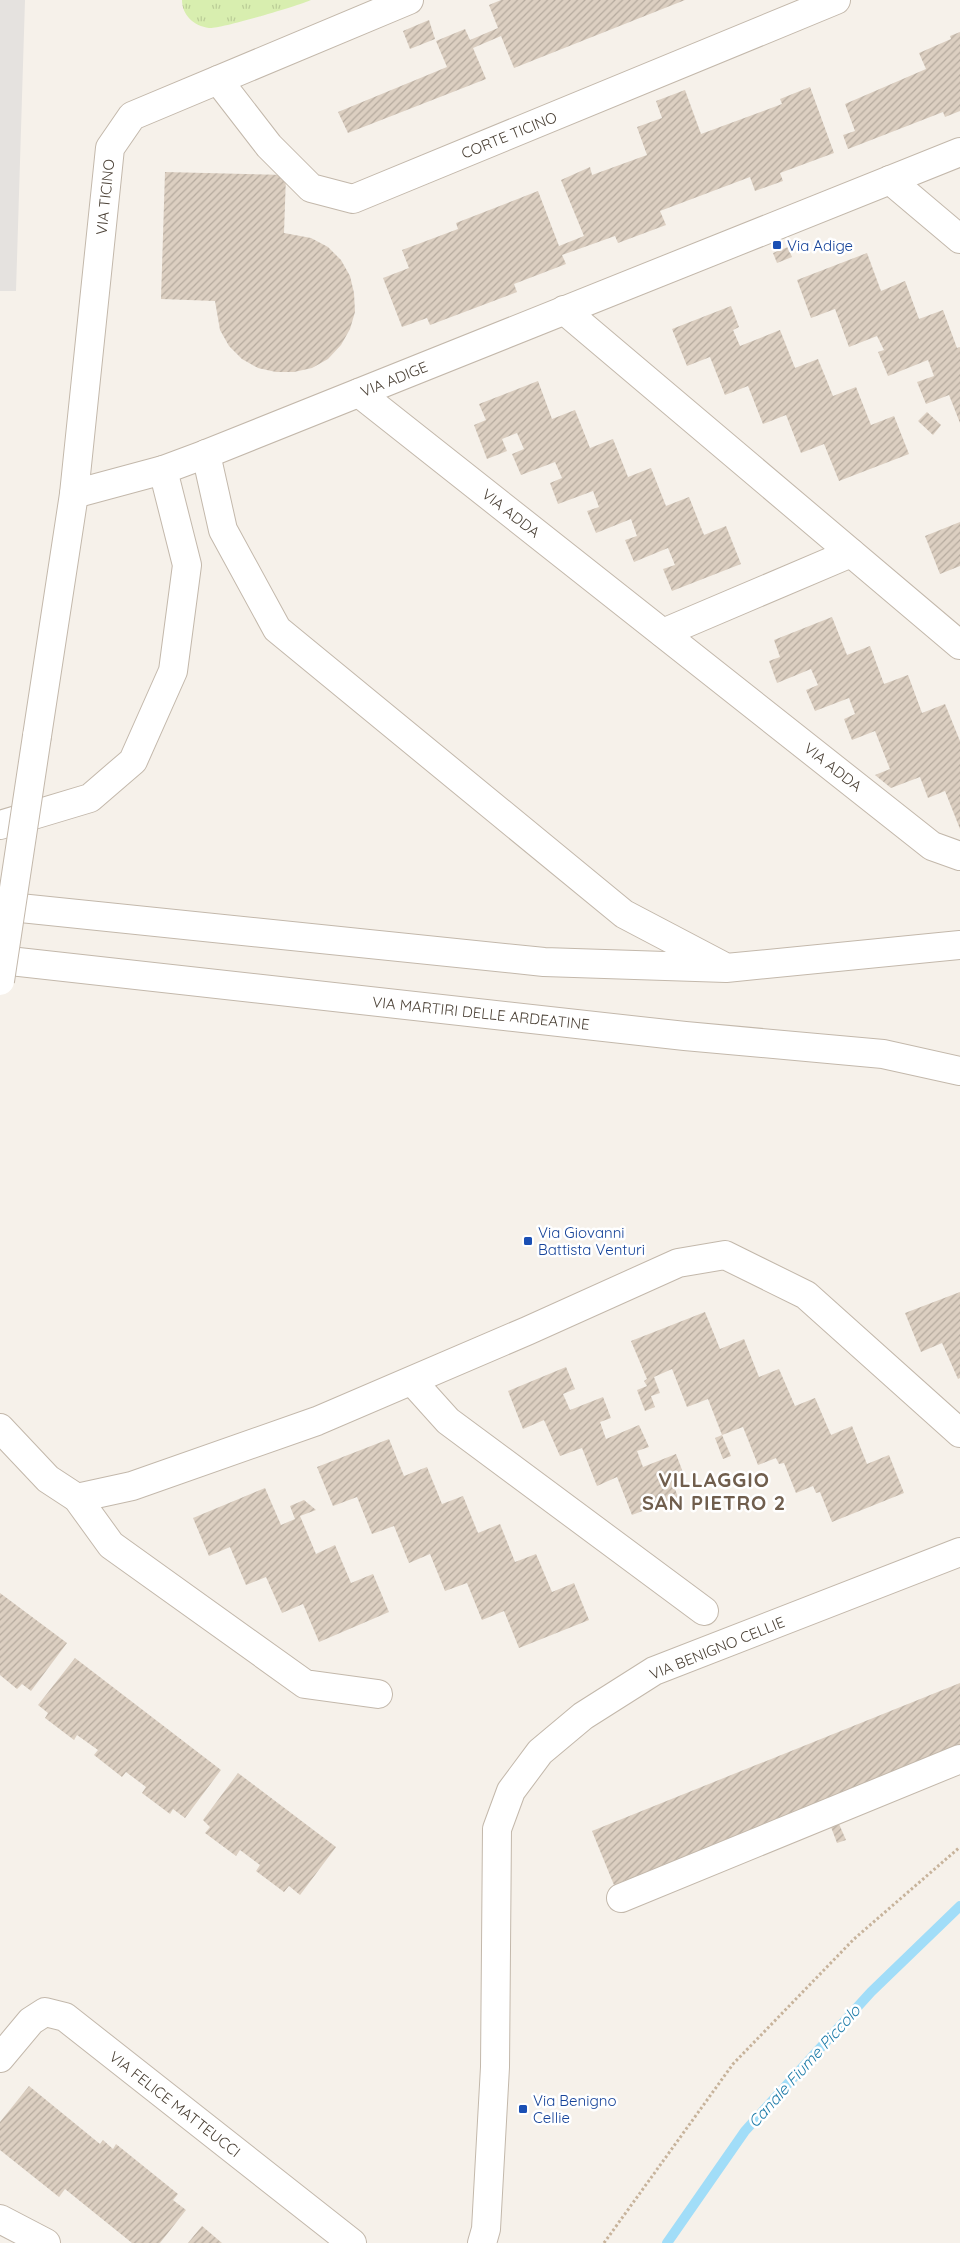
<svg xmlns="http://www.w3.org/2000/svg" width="960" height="2243" font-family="Quicksand,sans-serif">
<defs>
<pattern id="grass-tufts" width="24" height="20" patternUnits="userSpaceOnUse" patternTransform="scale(1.25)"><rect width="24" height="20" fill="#d8eeaf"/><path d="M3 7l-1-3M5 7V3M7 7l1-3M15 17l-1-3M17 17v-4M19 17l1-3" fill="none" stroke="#bbcd97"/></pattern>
<pattern id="building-hatch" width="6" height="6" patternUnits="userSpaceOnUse" patternTransform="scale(1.25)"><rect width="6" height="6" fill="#dccfc1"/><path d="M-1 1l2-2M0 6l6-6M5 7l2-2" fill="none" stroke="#b5aa9e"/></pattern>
</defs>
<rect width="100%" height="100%" fill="#f6f1ea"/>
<!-- grass -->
<path fill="url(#grass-tufts)" d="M182,0H311C301,5 217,30 209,28C194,26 182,15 182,0Z"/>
<!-- parking -->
<polygon fill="#e5e2df" points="0,0 25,0 16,291 0,291"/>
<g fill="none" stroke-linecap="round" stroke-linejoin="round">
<!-- stream -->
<polyline stroke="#a1ddf8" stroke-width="10" points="667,2243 745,2131 871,1992 960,1906"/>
</g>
<!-- building -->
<g fill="url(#building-hatch)">
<polygon points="501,0 685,0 514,68 501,36 473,48 486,79 348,133 338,112 447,67 436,41 465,29 470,40 498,28 489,5"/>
<polygon points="429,20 435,39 410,49 403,31"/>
<polygon points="960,32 960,111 945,117 943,112 848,149 843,135 855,131 845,104 926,69 919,53 951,39 950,36"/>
<polygon points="810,87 834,153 780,173 783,181 755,191 750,177 660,211 666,225 618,243 615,236 562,255 566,264 514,284 517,292 430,325 427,318 402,327 383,278 409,268 402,250 458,229 456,223 538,191 559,246 584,236 561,180 590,167 592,175 647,155 637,127 662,118 656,101 685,90 701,134 782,104 780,99"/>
<polygon points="165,172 286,175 284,233 311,238 328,247 341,260 350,276 354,293 355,312 350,329 341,345 328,359 312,368 294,372 276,372 258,368 242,359 229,346 220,330 215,301 161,299"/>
<polygon points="788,247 792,257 777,263 773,253"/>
<polygon points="867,253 881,291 905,281 919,319 943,310 957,348 960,347 960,423 949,395 926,404 917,382 934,376 928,360 888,376 878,352 884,350 877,336 849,347 835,309 811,318 797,280"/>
<polygon points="731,306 739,327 733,330 740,346 780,330 795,368 818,359 833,396 856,387 871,425 894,416 909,454 839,481 824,444 801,453 786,415 763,424 748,386 725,395 710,357 687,366 672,329"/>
<polygon points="538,381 552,419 575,410 590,448 613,439 628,477 651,468 666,506 689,497 704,535 726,526 741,564 672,591 663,569 675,565 668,548 634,562 625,540 637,536 631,519 596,533 587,511 599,507 593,491 558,504 550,483 562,478 555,462 521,475 512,454 524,449 517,433 502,439 507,451 487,459 474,425 486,420 479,404"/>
<polygon points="927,412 941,425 933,435 918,421"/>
<polygon points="960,522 960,566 940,574 925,536"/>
<polygon points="832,617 847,655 870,646 884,684 908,675 922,713 945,704 960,741 960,829 945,791 928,798 920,777 891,788 875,775 890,769 875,731 852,740 844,719 855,714 849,698 815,711 806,690 818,685 811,669 777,683 769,661 780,657 774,640"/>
<polygon points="960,1292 960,1378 958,1379 942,1343 921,1352 905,1313"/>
<polygon points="705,1312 720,1349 744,1339 759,1377 779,1369 795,1406 815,1398 831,1435 852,1426 867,1464 889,1455 904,1493 832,1522 820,1492 816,1493 813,1486 796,1493 784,1463 779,1464 776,1458 758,1465 743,1427 722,1435 708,1399 687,1407 672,1369 654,1377 660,1393 651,1396 655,1407 645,1411 637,1390 647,1386 644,1381 647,1379 631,1341"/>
<polygon points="566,1367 575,1389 563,1394 570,1410 603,1397 611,1418 600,1422 606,1439 639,1425 649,1447 637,1451 643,1467 676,1454 684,1475 672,1481 678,1497 632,1515 617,1477 597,1486 582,1448 560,1456 544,1420 523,1429 508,1391"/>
<polygon points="722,1435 731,1456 723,1459 715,1438"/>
<polygon points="389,1439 404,1476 427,1467 442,1504 463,1496 478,1533 500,1524 515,1562 536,1554 552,1592 574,1583 589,1620 519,1648 504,1611 482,1620 467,1583 445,1591 430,1554 409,1563 394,1526 372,1534 357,1497 333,1506 317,1467"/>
<polygon points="265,1488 281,1525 295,1519 290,1506 304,1500 316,1510 300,1516 316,1554 335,1545 351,1583 373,1574 389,1612 319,1642 303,1604 282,1613 266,1577 246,1585 230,1547 209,1556 193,1518"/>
<polygon points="0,1593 67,1643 31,1691 22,1684 17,1689 0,1675"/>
<polygon points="75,1658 221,1770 185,1818 173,1809 170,1814 142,1793 146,1787 126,1772 122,1777 94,1755 98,1750 77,1735 74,1740 45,1718 48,1713 38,1705"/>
<polygon points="960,1683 960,1745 614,1885 592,1831"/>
<polygon points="238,1773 336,1847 300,1895 289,1886 284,1892 256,1871 260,1865 240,1850 236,1856 205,1833 210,1827 203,1820"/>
<polygon points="839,1824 846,1840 837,1843 831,1827"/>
<polygon points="29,2086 100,2144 103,2140 113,2149 116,2144 178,2194 173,2200 186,2210 160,2243 132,2243 65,2189 59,2197 0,2150 0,2122"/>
<polygon points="202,2226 222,2243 188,2243"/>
</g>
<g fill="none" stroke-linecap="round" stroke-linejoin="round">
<!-- minor casing -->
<g stroke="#c3b8ab" stroke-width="30">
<g id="minor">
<polyline points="218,80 269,146 311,188 353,199 836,0"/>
<polyline points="890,180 960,239"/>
<polyline points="564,310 960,645"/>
<polyline points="359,393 932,846 960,856"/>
<polyline points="206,454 223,530 277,629 624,914 721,965"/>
<polyline points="74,494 163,470 206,454 960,152"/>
<polyline points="663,633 851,553"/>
<polyline points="37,736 74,494 110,148 132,116 409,0"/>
<polyline points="0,825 90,798 133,761 173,671 187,565 163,470"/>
<polyline points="0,906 544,962 726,968 960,945"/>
<polyline points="0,960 685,1036 883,1054 960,1071"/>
<polyline points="412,1381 448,1421 704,1611"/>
<polyline points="0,1428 48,1479 77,1498 111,1545 305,1684 378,1694"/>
<polyline points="77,1498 132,1486 317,1421 527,1331 678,1263 725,1255 806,1295 960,1433"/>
<polyline points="621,1898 960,1759"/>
<polyline points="0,2058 31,2021 45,2012 65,2017 352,2243"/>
<polyline points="0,2219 46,2243"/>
<polyline points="482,2243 486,2229 495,2067 497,1829 511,1791 540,1752 583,1716 654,1671 960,1552"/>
</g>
</g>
<!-- path -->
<polyline stroke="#c7b39b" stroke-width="3" stroke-dasharray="2.5 2.5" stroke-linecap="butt" points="604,2243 733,2064 854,1939 960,1847"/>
<!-- minor -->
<use href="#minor" stroke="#fff" stroke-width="28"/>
<!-- minor-bridge casing -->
<g stroke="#c3b8ab" stroke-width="30" stroke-linecap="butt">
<polyline id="minor-bridge" points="0,981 37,736"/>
</g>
<!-- minor-bridge -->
<use href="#minor-bridge" stroke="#fff" stroke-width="28"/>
</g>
<!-- markers -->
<g fill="#1a4fb4" stroke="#fff" stroke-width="2">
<rect x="772" y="240" width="10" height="10" rx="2.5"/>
<rect x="523" y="1236" width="10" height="10" rx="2.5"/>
<rect x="518" y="2104" width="10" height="10" rx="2.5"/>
</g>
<g text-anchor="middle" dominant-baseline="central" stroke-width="5" stroke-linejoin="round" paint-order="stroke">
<!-- street labels -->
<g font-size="15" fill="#4c4237" stroke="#fff">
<text transform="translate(509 135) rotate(-22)">CORTE TICINO</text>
<text transform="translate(105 197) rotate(-84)">VIA TICINO</text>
<text transform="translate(394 379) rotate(-22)">VIA ADIGE</text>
<text transform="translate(511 513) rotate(38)">VIA ADDA</text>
<text transform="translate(833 767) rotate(38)">VIA ADDA</text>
<text transform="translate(481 1013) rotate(6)">VIA MARTIRI DELLE ARDEATINE</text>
<text transform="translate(717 1648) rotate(-22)">VIA BENIGNO CELLIE</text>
<text transform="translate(175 2104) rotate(38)">VIA FELICE MATTEUCCI</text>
</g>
<!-- transit labels -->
<g font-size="15" fill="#164399" stroke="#fff" text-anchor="start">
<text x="787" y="245">Via Adige</text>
<text x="538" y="1232">Via Giovanni<tspan x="538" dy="17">Battista Venturi</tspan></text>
<text x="533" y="2100">Via Benigno<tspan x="533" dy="17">Cellie</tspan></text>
</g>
<!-- water labels -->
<g font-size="16" font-style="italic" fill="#207da9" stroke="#fff">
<text transform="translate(804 2066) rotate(-48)">Canale Fiume Piccolo</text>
</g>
<!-- district labels -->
<g font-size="20" font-weight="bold" letter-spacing="1" fill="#705e4d" stroke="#fff">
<text x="714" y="1479">VILLAGGIO<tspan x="714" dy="23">SAN PIETRO 2</tspan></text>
</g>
</g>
</svg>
